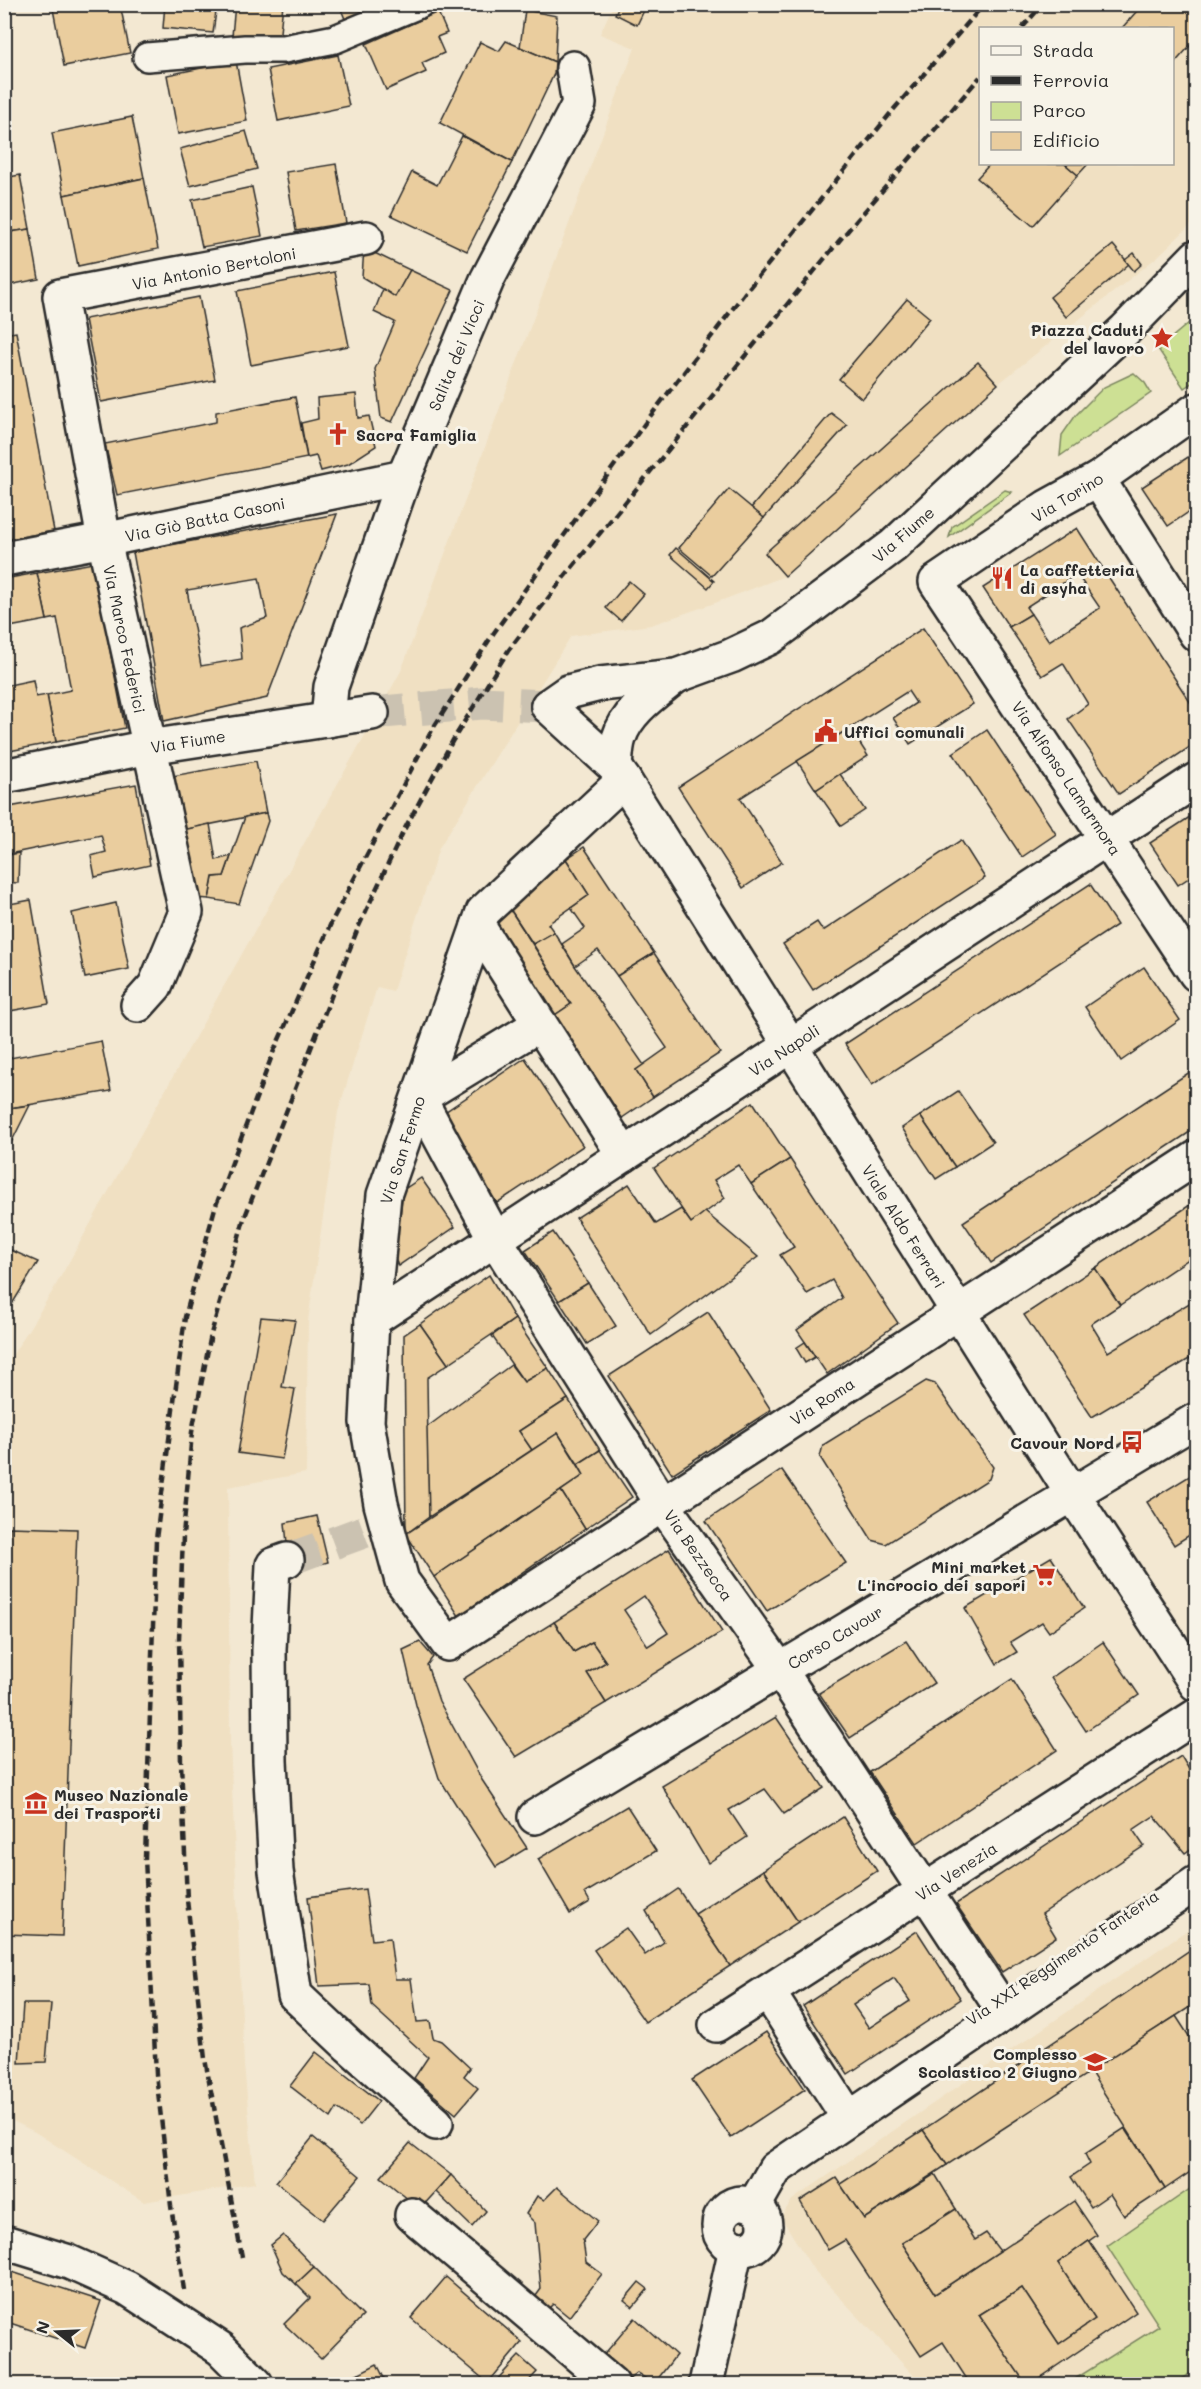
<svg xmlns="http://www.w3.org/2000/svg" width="1201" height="2389" font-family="Mali,sans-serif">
<rect width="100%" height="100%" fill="#f3e8d2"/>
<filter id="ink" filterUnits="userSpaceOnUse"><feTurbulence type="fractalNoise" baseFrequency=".0167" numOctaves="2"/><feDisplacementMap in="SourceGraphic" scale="12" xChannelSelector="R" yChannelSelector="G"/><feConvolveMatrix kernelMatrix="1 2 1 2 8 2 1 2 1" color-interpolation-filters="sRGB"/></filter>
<g filter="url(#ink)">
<!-- built -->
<g fill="#f0e0c2" fill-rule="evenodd">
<path d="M613,5H1196V220L1156,258L998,384L785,576L715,603L651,625L571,636L439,848L393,991L377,987L338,1112L308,1321L306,1473L228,1487L230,1741L244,2065L255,2183L144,2202L35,2132L5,2117V1367L52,1292L401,671L635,48L600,34ZM980,28H1172V164H980Z"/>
<polygon points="1196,1924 1196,2384 922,2384 813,2269 781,2217 792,2200"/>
</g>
<!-- green -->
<g fill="#cde094" stroke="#7c8660" stroke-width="1.5">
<polygon points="1196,317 1196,380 1184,388 1158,349"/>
<polygon points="1134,373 1145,383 1151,393 1060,456 1062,435 1076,415 1104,387"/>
<polygon points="1005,490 1012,492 949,537 952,527"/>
<polygon points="1196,2185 1196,2370 1173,2384 1067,2384 1159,2326 1107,2246"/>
</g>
<!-- building -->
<g fill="#eacd9e" stroke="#2b2b2b" stroke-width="1.5" fill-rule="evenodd">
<polygon points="52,4 120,4 130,53 64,66"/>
<polygon points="165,4 217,4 213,33 163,28"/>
<polygon points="235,4 283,4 279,42 232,36"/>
<polygon points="339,4 380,4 345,19"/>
<polygon points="620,4 647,4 637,25 615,14"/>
<polygon points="1143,4 1196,4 1196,39 1172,66 1172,28 1122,28"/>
<polygon points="525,10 557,16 555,62 520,47"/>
<polygon points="438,12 447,33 437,37 444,53 422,63 426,72 386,90 366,44"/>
<polygon points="506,41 555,62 554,74 512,162 440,123 480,42 499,51"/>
<polygon points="338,55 349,106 278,121 268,69"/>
<polygon points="236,61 247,121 178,134 167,75"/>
<polygon points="132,117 144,178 64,195 52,133"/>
<polygon points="246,131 257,169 190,186 180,149"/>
<polygon points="462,136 512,162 467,251 391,215 412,172 437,185"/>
<polygon points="336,164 346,223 296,231 286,172"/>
<polygon points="990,164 1065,164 1078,175 1033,226 977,178"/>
<polygon points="1065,164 1088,164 1078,175"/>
<polygon points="20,175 30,229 4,233 4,178"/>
<polygon points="144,178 158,249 78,266 64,195"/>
<polygon points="252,187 262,236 202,247 192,200"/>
<polygon points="30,229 39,279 4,286 4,233"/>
<polygon points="1113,245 1129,264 1066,317 1050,297"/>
<polygon points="364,248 410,270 395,297 362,277"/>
<polygon points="1134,253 1142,264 1134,271 1125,260"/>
<polygon points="410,270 453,290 392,422 381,418 375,369 395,322 374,312 383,289 395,297"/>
<polygon points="334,272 349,346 251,365 237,291"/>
<polygon points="199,297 215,380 101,402 85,319"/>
<polygon points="907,299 930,318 862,399 839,379"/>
<polygon points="16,332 54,531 4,540 4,334"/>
<polygon points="978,362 998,384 785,576 765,553"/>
<polygon points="356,394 358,418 369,416 376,446 348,464 321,471 316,456 307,458 301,423 318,419 317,398"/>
<polygon points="295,397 307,458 117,495 105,444 216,422 216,412"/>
<polygon points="831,413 847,425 764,518 751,508"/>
<polygon points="1196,452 1196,507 1168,526 1142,487"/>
<polygon points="729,489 764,518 712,576 679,548"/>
<path d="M337,514L267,698L164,721L133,552ZM259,578L267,618L239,628L242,659L201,666L187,590Z"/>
<polygon points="1077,528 1102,567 1081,580 1077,574 1026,607 1031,614 1009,627 983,588"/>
<polygon points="676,548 714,581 708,588 670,555"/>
<polygon points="93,563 125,728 56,742 47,695 71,690 57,618 47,620 37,573"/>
<polygon points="1102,567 1196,711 1196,743 1119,794 1068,719 1088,704 1063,663 1042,676 1009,627 1031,614 1049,641 1100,608 1081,580"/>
<polygon points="37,573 47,620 4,628 4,579"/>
<polygon points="629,581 644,594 621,621 606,608"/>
<polygon points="923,628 973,704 910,744 893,718 916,703 908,691 740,798 782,862 743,888 678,787"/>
<polygon points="33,680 36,697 47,695 56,742 4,752 4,686"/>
<polygon points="850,728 868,756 816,790 797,761"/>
<polygon points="987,730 1056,834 1022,857 953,753"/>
<polygon points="256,761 266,813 183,830 172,776"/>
<polygon points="840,774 865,810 841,826 816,790"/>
<polygon points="136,784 150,865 95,877 91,856 106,852 101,835 4,855 4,808"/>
<polygon points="266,813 268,821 239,904 209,899 213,877 224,876 245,817"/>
<polygon points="1196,813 1196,873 1178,885 1150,843"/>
<polygon points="210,824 216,860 231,856 224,876 213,877 209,899 197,898 183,830"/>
<polygon points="961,840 985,878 813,990 783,944 817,922 823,931"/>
<polygon points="584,847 654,953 617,976 598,950 575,966 562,944 585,928 571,908 589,895 566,859"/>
<polygon points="19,853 18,883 4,882 4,856"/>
<polygon points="566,859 589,895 548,924 554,932 533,944 504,900"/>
<polygon points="1090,884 1117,925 872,1085 845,1044"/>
<polygon points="31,900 49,1004 4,1012 4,905"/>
<polygon points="504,900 571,1004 555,1015 487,911"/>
<polygon points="116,903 129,969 85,978 72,913"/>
<polygon points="554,932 575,966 644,1065 636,1070 653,1097 622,1118 555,1015 571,1004 533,944"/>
<polygon points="654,953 720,1053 653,1097 636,1070 667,1048 617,976"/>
<polygon points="1144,967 1180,1020 1121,1061 1085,1007"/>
<polygon points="101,1041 111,1091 4,1109 4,1059"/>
<polygon points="525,1058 583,1146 497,1203 439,1116"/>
<polygon points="1196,1068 1196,1128 991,1263 963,1222"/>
<polygon points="958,1091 993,1142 955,1167 920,1116"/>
<polygon points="753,1102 790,1159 751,1184 738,1165 714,1180 725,1198 691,1223 654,1168"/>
<polygon points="30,1105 4,1157 4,1109"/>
<polygon points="920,1116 955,1167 936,1179 902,1128"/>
<polygon points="790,1159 898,1323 827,1374 797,1330 842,1298 832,1280 807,1294 780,1255 794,1247 751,1184"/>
<polygon points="421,1178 455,1227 398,1266 395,1258 403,1190"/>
<polygon points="629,1184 656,1224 681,1209 691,1223 705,1212 758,1257 651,1335 576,1218"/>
<polygon points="1196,1201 1196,1254 1120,1305 1095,1268"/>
<polygon points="553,1232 588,1283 559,1301 525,1250"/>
<polygon points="4,1247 38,1262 4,1317"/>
<polygon points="1095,1268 1120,1305 1091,1324 1108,1352 1196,1299 1196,1355 1092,1417 1024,1315"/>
<polygon points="489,1275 515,1319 448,1364 420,1324"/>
<polygon points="588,1283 616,1326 587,1344 559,1301"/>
<polygon points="708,1312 771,1410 672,1474 609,1376"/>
<polygon points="261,1317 295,1320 282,1387 295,1389 282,1459 238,1453"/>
<polygon points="515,1319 548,1368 524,1382 492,1336"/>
<polygon points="420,1324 448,1364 427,1378 429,1517 406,1534 404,1335"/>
<polygon points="805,1342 815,1357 805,1363 796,1348"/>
<polygon points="511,1365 524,1382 548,1368 568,1399 519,1431 532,1450 429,1517 427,1427"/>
<polygon points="926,1381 935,1384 993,1467 989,1479 886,1544 872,1540 820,1457 823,1445"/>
<polygon points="568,1399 600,1450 578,1464 558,1433 532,1450 519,1431"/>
<polygon points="558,1433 584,1475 434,1577 406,1534"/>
<polygon points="600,1450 632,1497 585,1529 561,1491 584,1475 578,1464"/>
<polygon points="782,1470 846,1563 767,1611 706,1521"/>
<polygon points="1196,1472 1196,1531 1174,1545 1147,1502"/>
<polygon points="561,1491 585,1529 459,1616 434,1577"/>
<polygon points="317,1516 328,1562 306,1568 299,1540 287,1543 285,1523"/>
<polygon points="10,1527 77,1529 62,1936 4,1934 4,1672"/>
<path d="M669,1549L722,1632L606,1703L587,1673L606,1662L592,1642L574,1652L554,1622ZM644,1596L668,1633L648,1646L624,1610Z"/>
<polygon points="1051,1557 1084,1608 1049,1632 1042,1622 1010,1642 1017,1652 997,1664 965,1608"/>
<polygon points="554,1622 574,1652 592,1642 606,1662 587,1673 606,1703 516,1757 463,1679"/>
<polygon points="906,1641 934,1683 850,1738 819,1693"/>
<polygon points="420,1642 433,1657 427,1665 439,1701 482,1780 527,1848 496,1867 439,1778 416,1705 403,1650"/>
<polygon points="1103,1642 1139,1695 1086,1731 1051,1678"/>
<polygon points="1012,1679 1057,1750 917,1843 870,1772"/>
<polygon points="776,1717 824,1788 784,1814 765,1789 729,1810 747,1837 708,1863 662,1786"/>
<polygon points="1181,1756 1196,1781 1196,1845 1185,1853 1154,1816 1133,1830 1144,1846 1042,1914 1056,1937 1002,1972 956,1904"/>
<polygon points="627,1806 656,1851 585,1893 590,1902 570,1914 538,1859"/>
<polygon points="843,1817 877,1871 798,1922 763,1870"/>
<polygon points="763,1870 798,1922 730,1966 695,1914"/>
<polygon points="365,1889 372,1940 390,1938 395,1979 411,1979 417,2022 430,2021 433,2038 441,2041 470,2068 464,2076 478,2088 456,2114 414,2078 428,2057 372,2006 369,1984 319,1986 308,1897"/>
<polygon points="678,1889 730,1966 645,2022 594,1950 626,1928 645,1955 664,1942 646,1911"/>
<path d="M917,1931L961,1999L848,2074L803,2006ZM894,1978L910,2001L869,2028L853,2005Z"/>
<polygon points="1196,1946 1196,2003 947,2165 923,2130"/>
<polygon points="23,2004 51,2004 46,2062 19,2063"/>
<polygon points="1176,2016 1196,2047 1196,2168 1165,2189 1090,2071"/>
<polygon points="766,2032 805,2089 731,2138 692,2080"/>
<polygon points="316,2052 379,2101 360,2125 337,2108 331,2118 290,2086"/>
<polygon points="1125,2128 1165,2189 1124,2216 1110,2194 1091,2207 1071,2177 1090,2164 1085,2154"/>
<polygon points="923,2130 947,2165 864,2219 840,2184"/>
<polygon points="313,2137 360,2176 323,2220 276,2182"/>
<polygon points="410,2143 451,2175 420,2209 381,2177"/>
<polygon points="935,2174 956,2209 902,2243 935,2294 1074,2201 1097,2235 1058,2263 1095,2319 1059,2344 1022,2288 979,2315 1026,2384 970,2384 943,2342 921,2356 845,2240 828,2250 800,2201 836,2178 864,2219"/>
<polygon points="451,2175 486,2211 472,2227 436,2192"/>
<polygon points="557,2187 598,2221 583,2240 586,2262 602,2274 569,2317 553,2304 547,2310 533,2300 541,2289 535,2223 526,2214 537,2196 544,2200"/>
<polygon points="956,2209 975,2240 986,2233 1000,2251 935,2294 902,2243"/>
<polygon points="283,2235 314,2267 296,2284 283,2272 271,2245"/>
<polygon points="1089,2241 1136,2312 1030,2384 1026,2384 979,2315 1022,2288 1059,2344 1095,2319 1058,2263"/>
<polygon points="314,2267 363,2316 321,2359 284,2324 310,2298 296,2284"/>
<polygon points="12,2272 101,2301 85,2348 4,2321 4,2296"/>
<polygon points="446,2277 522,2342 488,2383 411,2318"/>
<polygon points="639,2282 648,2289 633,2307 624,2300"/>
<polygon points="635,2318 676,2355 654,2384 637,2373 627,2381 602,2357"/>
<polygon points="519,2356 537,2372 526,2384 493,2384"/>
<polygon points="377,2364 387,2384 364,2384 359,2373"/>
<polygon points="359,2373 364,2384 334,2384"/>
</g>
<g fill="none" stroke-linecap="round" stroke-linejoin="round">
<!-- minor-tunnel -->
<polyline stroke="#cbc2b1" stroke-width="33" stroke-dasharray="33 16" stroke-linecap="butt" points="287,1560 366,1531"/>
<!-- secondary-tunnel -->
<polyline stroke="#cbc2b1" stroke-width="33" stroke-dasharray="33 16" stroke-linecap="butt" points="372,713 482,703 548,706"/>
<!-- pedestrian casing -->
<g stroke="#2b2b2b" stroke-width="32">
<polyline id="pedestrian" points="147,57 245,49 284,49 335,39 419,4"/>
</g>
<!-- minor casing -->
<g stroke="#2b2b2b" stroke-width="38">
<g id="minor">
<polyline points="1196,410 1098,479 1047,507 936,582 1196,974"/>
<polyline points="1098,479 1196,634"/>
<polyline points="4,559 104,540 404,477"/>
<polyline points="328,720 331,687 404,477 487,280 579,104 573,68"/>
<polyline points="624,780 483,912 384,1195 372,1320 367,1422 381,1504 402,1581 448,1644 1196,1158"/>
<polyline points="478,926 540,1024"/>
<polyline points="138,1005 155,986 186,912 104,540 60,296 366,238"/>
<polyline points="419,1098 495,1239 663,1505 780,1670 997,2001"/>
<polyline points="419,1098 540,1024 624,1155"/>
<polyline points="372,1320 1196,780"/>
<polyline points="287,1560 273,1565 269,1650 270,1761 276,1871 295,1995 349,2046 436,2123"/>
<polyline points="535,1817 1196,1420"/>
<polyline points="768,1992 841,2106"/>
<polyline points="716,2025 1196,1716"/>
<circle cx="742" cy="2226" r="23"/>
<polyline points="754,2206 775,2169 1196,1883"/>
<polyline points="412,2215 612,2384"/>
<polyline points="4,2242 69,2262 127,2288 221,2349 256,2384"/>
<polyline points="706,2384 736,2248"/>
</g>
</g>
<!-- tertiary casing -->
<g stroke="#2b2b2b" stroke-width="38">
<g id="tertiary">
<polyline points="548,706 568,692 600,684 676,676 731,656 771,637 893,546 1125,330 1196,257"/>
<path d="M615,767C616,757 616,747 619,738C627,711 655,693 676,676"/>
</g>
</g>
<!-- secondary casing -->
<g stroke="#2b2b2b" stroke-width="38">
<g id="secondary">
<polyline points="548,706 615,767 624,780 1073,1495 1196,1684"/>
<polyline points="4,776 149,747 372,713"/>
</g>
</g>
<!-- pedestrian -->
<use href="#pedestrian" stroke="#f7f3e8" stroke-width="27"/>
<!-- minor -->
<use href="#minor" stroke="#f7f3e8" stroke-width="33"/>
<!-- tertiary -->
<use href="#tertiary" stroke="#f7f3e8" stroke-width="33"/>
<!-- secondary -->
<use href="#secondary" stroke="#f7f3e8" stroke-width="33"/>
<!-- rail -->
<g stroke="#2b2b2b" stroke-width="4.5" stroke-dasharray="9 4.5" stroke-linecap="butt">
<polyline points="1022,28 1043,4"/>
<polyline points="242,2257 205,2059 187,1900 181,1763 179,1639 183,1536 192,1432 211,1334 244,1219 358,928 404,830 453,740 508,651 565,576 839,241 980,77"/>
<polyline points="184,2290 171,2206 156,2074 145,1858 156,1539 185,1317 215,1208 273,1053 332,921 432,730 493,634 645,423 744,294 894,109 984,4"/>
</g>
</g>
</g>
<!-- icons -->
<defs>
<g id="sight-bare" transform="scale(1.8)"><path d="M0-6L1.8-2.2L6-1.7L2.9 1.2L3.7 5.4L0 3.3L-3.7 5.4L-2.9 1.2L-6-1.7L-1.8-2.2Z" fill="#c8321e" stroke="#f7f3e8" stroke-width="2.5" paint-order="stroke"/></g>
<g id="church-bare" transform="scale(1.8)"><path d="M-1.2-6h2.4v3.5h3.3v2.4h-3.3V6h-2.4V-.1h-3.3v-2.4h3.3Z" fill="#c8321e" stroke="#f7f3e8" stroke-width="2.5" paint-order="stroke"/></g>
<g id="restaurant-bare" transform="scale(1.8)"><path d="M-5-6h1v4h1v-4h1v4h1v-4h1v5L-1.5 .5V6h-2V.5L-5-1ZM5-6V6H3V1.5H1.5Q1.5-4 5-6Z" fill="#c8321e" stroke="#f7f3e8" stroke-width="2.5" paint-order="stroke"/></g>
<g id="civic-bare" transform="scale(1.8)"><path d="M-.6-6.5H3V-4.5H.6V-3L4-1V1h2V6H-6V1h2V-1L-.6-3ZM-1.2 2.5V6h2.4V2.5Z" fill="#c8321e" stroke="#f7f3e8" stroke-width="2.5" paint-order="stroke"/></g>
<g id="bus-bare" transform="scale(1.8)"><path d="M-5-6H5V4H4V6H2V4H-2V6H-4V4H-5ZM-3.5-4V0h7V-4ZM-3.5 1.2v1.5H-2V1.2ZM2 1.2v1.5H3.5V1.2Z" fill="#c8321e" stroke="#f7f3e8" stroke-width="2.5" paint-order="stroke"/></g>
<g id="supermarket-bare" transform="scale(1.8)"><path d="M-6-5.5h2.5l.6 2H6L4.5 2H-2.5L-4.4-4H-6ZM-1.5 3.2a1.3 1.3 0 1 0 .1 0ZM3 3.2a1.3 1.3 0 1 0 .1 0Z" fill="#c8321e" stroke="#f7f3e8" stroke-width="2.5" paint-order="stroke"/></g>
<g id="museum-bare" transform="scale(1.8)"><path d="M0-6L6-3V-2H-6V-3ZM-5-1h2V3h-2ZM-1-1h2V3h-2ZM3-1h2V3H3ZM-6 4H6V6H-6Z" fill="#c8321e" stroke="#f7f3e8" stroke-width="2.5" paint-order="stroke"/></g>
<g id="school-bare" transform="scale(1.8)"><path d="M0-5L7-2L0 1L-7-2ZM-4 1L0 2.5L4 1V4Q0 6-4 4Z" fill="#c8321e" stroke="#f7f3e8" stroke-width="2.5" paint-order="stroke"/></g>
</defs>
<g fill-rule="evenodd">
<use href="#sight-bare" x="1162" y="338"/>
<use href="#church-bare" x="338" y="434"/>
<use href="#restaurant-bare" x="1002" y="578"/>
<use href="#civic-bare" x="826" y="731"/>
<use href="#bus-bare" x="1132" y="1442"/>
<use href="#supermarket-bare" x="1044" y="1575"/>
<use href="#museum-bare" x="36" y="1803"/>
<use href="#school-bare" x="1095" y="2062"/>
</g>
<g text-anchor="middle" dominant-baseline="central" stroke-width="6" stroke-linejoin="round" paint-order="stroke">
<!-- street labels -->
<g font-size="16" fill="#2b2b2b" stroke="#f7f3e8">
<text transform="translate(214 268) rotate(-11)">Via Antonio Bertoloni</text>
<text transform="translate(456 355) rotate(-67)">Salita dei Vicci</text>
<text transform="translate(1067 497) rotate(-31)">Via Torino</text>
<text transform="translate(205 519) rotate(-12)">Via Giò Batta Casoni</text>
<text transform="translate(903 534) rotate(-41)">Via Fiume</text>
<text transform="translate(125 639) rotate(78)">Via Marco Federici</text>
<text transform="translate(188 741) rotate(-9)">Via Fiume</text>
<text transform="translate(1067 778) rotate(56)">Via Alfonso Lamarmora</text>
<text transform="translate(784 1050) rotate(-33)">Via Napoli</text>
<text transform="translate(402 1150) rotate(-72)">Via San Fermo</text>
<text transform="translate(904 1226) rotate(58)">Viale Aldo Ferrari</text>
<text transform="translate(822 1401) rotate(-33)">Via Roma</text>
<text transform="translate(699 1555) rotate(55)">Via Bezzecca</text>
<text transform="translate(835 1637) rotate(-31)">Corso Cavour</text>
<text transform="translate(956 1871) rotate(-33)">Via Venezia</text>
<text transform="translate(1062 1957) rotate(-34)">Via XXI Reggimento Fanteria</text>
</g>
<!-- poi labels -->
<g font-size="16" font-weight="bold" fill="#2b2b2b" stroke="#f7f3e8" text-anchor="end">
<text x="1144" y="329">Piazza Caduti<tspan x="1144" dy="18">del lavoro</tspan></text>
<text x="356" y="434" text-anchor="start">Sacra Famiglia</text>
<text x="1020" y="569" text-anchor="start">La caffetteria<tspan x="1020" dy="18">di asyha</tspan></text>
<text x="844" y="731" text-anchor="start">Uffici comunali</text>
<text x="1114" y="1442">Cavour Nord</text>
<text x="1026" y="1566">Mini market<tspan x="1026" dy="18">L'incrocio dei sapori</tspan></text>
<text x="54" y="1794" text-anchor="start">Museo Nazionale<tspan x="54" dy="18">dei Trasporti</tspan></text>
<text x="1077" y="2053">Complesso<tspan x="1077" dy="18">Scolastico 2 Giugno</tspan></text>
</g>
</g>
<!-- margin -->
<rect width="1201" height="2389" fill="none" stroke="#f7f3e8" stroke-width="24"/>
<rect x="12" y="12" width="1177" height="2365" fill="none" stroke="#2b2b2b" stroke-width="2" filter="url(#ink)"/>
<!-- legend -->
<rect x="979" y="27" width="195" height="138" fill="#f7f3e8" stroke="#a5a39c" stroke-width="1.5"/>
<rect x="991" y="46" width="30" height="9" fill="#f7f3e8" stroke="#a5a39c" stroke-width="1.5"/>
<text x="1033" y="57" font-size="18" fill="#2b2b2b">Strada</text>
<rect x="991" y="76" width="30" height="9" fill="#2b2b2b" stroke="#a5a39c" stroke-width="1.5"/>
<text x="1033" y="87" font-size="18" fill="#2b2b2b">Ferrovia</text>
<rect x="991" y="102" width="30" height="18" fill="#cde094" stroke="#a5a39c" stroke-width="1.5"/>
<text x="1033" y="117" font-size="18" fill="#2b2b2b">Parco</text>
<rect x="991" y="132" width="30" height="18" fill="#eacd9e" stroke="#a5a39c" stroke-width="1.5"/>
<text x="1033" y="147" font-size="18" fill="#2b2b2b">Edificio</text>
<!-- north arrow -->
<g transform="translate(57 2332) rotate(288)" stroke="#f7f3e8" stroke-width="4.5" paint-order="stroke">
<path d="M0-4.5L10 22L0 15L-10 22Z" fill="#2b2b2b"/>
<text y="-9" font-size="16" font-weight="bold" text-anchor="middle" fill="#2b2b2b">N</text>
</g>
</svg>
